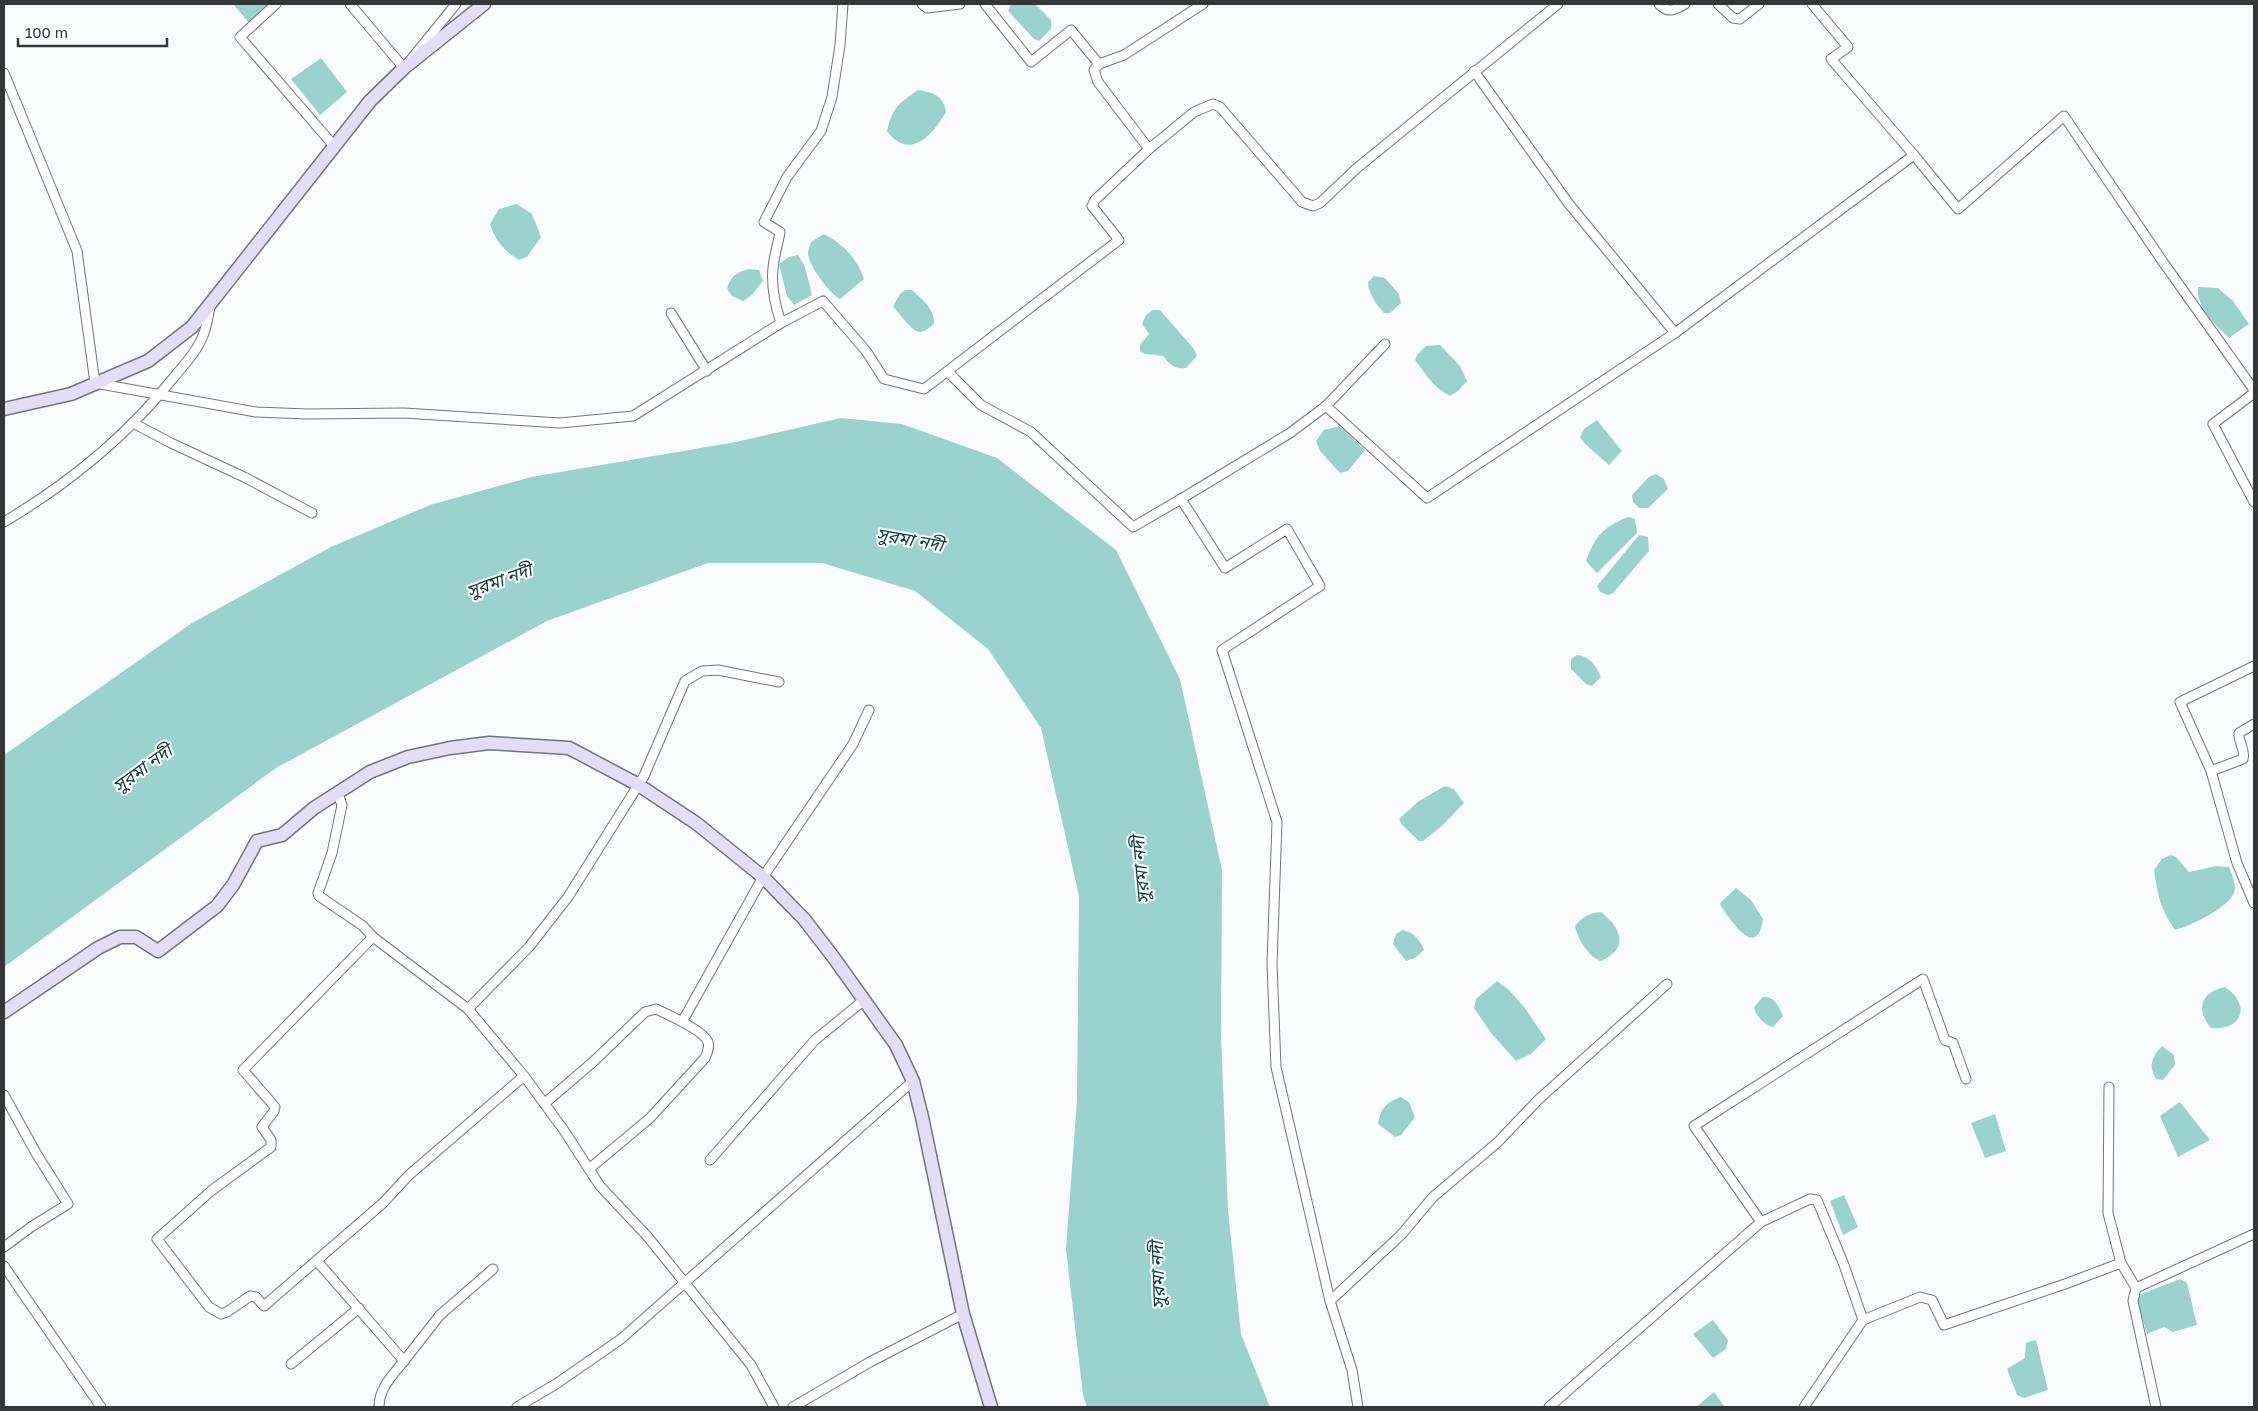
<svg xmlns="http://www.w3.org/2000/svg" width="2258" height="1411" font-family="'Golos Text','Noto Sans Bengali',sans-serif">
<rect width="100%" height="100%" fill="#f9fbff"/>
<!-- water -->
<g fill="#9bd2ce">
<polygon points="233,4 266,4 269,8 251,25"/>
<polygon points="1011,4 1036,5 1051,20 1051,29 1039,41 1034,39 1008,11"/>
<polygon points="321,58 347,92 320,115 291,79"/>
<path d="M918,90C934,93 943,95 946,112C932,136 909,161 887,131C892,108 899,103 918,90Z"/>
<path d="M517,204L532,214L541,237L527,257L519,260C504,251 495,240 490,224L499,209Z"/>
<path d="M824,234C843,244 857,258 864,279L840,299C830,294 808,265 808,253C808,250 810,245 811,242Z"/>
<polygon points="798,255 805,267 812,295 794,305 787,296 779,264 789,257"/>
<path d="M749,269L759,270L763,281L752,295L743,301L732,296L727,289C730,276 737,272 749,269Z"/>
<path d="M1374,276L1385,278L1399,294L1401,303L1390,313H1384C1376,304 1369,295 1368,282Z"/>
<path d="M2198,287L2218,288L2233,301L2249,324L2229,338C2215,324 2196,308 2198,287Z"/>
<path d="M905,290H912C922,299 935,309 934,324C930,327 925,332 920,332C913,333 898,312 893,306L900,294Z"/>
<path d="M1153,310H1160L1194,349L1197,356L1186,368C1174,369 1170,365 1163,356L1145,354L1140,351V345L1149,334L1142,324L1146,315Z"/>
<path d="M1440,345L1460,366L1467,381L1458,391L1450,396C1435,389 1425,374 1415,360L1417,355L1426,346Z"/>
<polygon points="841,418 902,424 997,458 1116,550 1180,679 1222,870 1221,1035 1228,1210 1241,1334 1270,1407 1087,1407 1083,1395 1066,1249 1077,1100 1079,896 1041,728 988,649 915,591 822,563 708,563 547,621 276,768 4,967 4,755 192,623 331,547 430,505 531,477 736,442"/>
<polygon points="1597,420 1622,451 1609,465 1585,444 1580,437 1584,429"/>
<polygon points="1340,426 1365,450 1348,471 1340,473 1320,451 1316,441 1324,430"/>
<polygon points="1656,474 1664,479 1668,489 1648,508 1639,508 1633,502 1632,495 1649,477"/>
<path d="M1628,517L1635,519L1637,533L1597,573L1586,561C1595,536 1603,527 1628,517Z"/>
<polygon points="1639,535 1648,537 1649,551 1613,593 1608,595 1600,592 1597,586"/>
<path d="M1577,655C1590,656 1596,666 1601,677L1592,686L1586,684L1571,669V659Z"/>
<polygon points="1445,786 1454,789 1464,803 1442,826 1423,841 1419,841 1402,825 1399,819 1419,801"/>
<path d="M2171,855L2176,857L2189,872L2216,866L2229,867C2232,875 2237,885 2234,893C2228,908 2190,926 2175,930C2160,908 2158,896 2154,870L2162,859Z"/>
<path d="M1736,888L1751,900L1763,919C1757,961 1731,921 1721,906L1720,903Z"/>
<path d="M1601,912C1621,928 1630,948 1601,961C1589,958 1577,938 1575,926C1582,917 1589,913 1601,912Z"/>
<path d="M1403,930C1414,933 1420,939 1424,950L1415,958L1406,961L1393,944L1396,934Z"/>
<polygon points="1497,981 1509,990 1524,1007 1546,1039 1531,1054 1516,1061 1491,1033 1474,1008 1476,999"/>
<path d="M2225,987C2251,1004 2243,1031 2211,1028C2195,1009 2201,992 2225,987Z"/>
<path d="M1763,997C1775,996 1779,1007 1783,1016L1773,1027C1765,1026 1755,1015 1754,1007Z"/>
<path d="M2162,1046L2174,1055L2175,1065L2163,1080L2156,1079C2148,1066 2152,1056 2162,1046Z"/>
<path d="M1401,1097L1409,1102L1415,1117L1401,1135L1395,1137L1378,1124C1380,1108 1387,1102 1401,1097Z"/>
<polygon points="2180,1102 2210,1140 2178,1157 2160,1116"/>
<polygon points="1995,1114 2006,1151 1985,1158 1971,1123"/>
<polygon points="1844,1195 1858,1227 1843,1235 1830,1201"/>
<polygon points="2180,1279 2187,1283 2197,1325 2173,1332 2164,1327 2147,1334 2136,1296"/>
<polygon points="1713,1320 1728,1340 1726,1349 1713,1358 1693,1334"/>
<polygon points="2036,1340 2048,1390 2024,1398 2017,1395 2007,1369 2025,1358 2026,1343"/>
<polygon points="1714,1392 1725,1407 1696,1407"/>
</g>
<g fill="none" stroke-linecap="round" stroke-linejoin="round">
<!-- street casing -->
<g stroke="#72757a" stroke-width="11">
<g id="street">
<polyline points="276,4 240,37 334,146"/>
<polyline points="350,4 404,68 456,4"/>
<polyline points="922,4 927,8 960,4"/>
<path d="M1659,4C1668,14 1675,10 1685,4"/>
<polyline points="1718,4 1733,18 1740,19 1759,4"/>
<polyline points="1812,4 1848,47 1831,59 1914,155"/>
<polyline points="1099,64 1124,55 1203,4"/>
<polyline points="1474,71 1569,204 1675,333 1914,155 1958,209 2064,116 2163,262 2254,390"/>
<polyline points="4,73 77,251 95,383 256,412 307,414 404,413 560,423 633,416 781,323 823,301 866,351 884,379 924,389 1119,240 1092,206 1095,200 1149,149 1098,82 1094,70 1099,64 1071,30 1031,62 985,4"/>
<polyline points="1149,149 1194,112 1213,104 1220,107 1302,202 1313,206 1320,203 1357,168 1558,4"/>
<polyline points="671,313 707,371"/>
<path d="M781,323C775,305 771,287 773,268C774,256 778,244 780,232L764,222L787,177L821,131L832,97L840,45L843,4"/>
<polyline points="948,372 981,405 1031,432 1133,527 1181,499 1225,568 1287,529 1320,586 1222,650 1277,822 1272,964 1276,1067 1330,1301 1352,1370 1358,1407"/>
<polyline points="2254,393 2213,424 2254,502"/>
<polyline points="1326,406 1427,498 1675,333"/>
<polyline points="133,423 171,443 244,477 312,513"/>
<polyline points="1181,499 1290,433 1326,406 1385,344"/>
<path d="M4,522C68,484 127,436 174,377C185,364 198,350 204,333C207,325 208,316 210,307"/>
<polyline points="2254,666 2180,702 2211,771 2237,863 2254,903"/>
<path d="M2211,771L2243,759C2246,751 2238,742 2239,733L2254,724"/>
<polyline points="338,794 342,805 332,853 318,893 319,896 363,926 373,937 468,1009 524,1076 563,1129 600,1186 647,1236 751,1365 774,1407"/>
<polyline points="373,937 243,1070 275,1107 274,1111 262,1127 271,1140 271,1147 211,1191 157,1239 209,1307 221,1314 227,1312 250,1296 256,1297 264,1306 383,1203 409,1175 524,1076"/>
<polyline points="468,1009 529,947 568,897 644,776 685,681 702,671 718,670 779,682"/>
<polyline points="682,1022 763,877 853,744 869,710"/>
<polyline points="2109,1087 2108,1213 2121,1263"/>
<polyline points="4,1095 36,1153 68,1204 31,1227 4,1247"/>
<path d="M545,1103L593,1062L645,1012L656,1009C667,1014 704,1031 708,1042C710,1047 707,1053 705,1058L650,1118L589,1169"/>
<polyline points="710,1160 815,1040 864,1000"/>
<polyline points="1761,1222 1694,1126 1923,979 1945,1040 1953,1043 1966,1079"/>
<polyline points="317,1261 404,1361 440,1315 493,1269"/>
<polyline points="4,1266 101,1407"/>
<polyline points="2136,1288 2254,1234"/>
<polyline points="1330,1301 1401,1235 1433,1197 1498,1142 1538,1100 1667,984"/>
<polyline points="291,1364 359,1308"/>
<path d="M379,1407C379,1388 392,1376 404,1361"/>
<polyline points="517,1407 556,1384 621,1339 913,1081"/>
<polyline points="793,1407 870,1362 963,1314"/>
<polyline points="1549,1407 1761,1222 1810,1199 1817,1200 1844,1265 1863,1320"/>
<polyline points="1804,1407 1863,1320 1920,1297 1932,1300 1944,1325 2065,1284 2121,1263 2136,1288 2133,1301 2156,1407"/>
</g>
</g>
<!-- secondary casing -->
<g stroke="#72757a" stroke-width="15">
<g id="secondary">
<polyline points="4,409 71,394 148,361 192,327 370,101 404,68 484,4"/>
<polyline points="4,1012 98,948 120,937 136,937 158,951 217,906 233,885 257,841 282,835 314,808 370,772 408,757 450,748 489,743 569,748 637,784 696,823 763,877 804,919 834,958 896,1045 913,1081 922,1117 963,1314 991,1407"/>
</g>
</g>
<!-- street -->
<use href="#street" stroke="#fff" stroke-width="9"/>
<!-- secondary -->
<use href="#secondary" stroke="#e3ddf5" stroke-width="12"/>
</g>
<g text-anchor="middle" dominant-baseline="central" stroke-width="4" stroke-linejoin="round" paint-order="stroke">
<!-- water labels -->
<g font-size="18" font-style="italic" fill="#0e413e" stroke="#fff">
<text transform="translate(910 539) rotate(10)">সুরমা নদী</text>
<text transform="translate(499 580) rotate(-20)">সুরমা নদী</text>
<text transform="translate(142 768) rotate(-36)">সুরমা নদী</text>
<text transform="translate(1140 870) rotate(-95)">সুরমা নদী</text>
<text transform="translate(1157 1275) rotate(-92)">সুরমা নদী</text>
</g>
</g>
<!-- border -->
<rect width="2258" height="1411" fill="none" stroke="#353638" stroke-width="10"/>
<!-- scale -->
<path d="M18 38v8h149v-8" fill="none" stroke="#353638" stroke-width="2.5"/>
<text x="25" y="38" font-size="15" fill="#353638" stroke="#ffffff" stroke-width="4" paint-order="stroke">100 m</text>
</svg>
